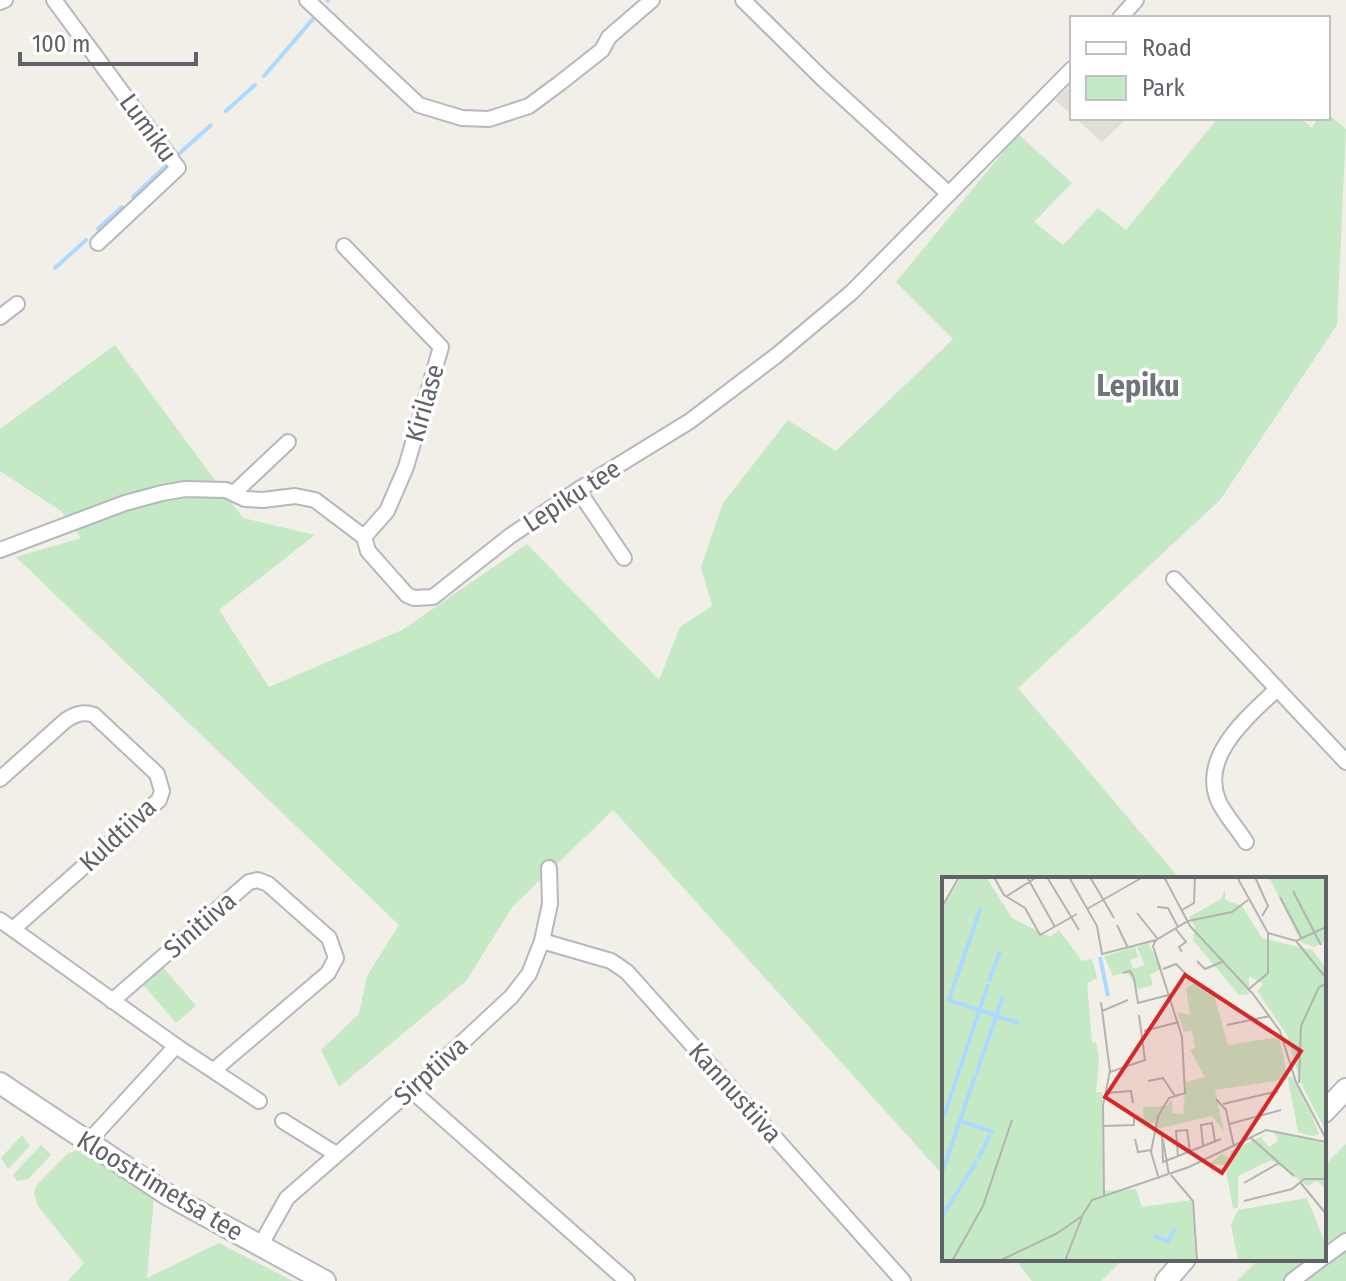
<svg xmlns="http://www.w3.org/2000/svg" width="1346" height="1281" font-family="'Fira Sans Condensed',sans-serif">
<rect width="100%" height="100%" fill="#f1efe8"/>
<!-- education -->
<g fill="#e1ded6">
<polygon points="1072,83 1072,115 1055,100"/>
<polygon points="1075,118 1127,118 1102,142"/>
</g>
<!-- green -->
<g fill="#c5e8c5">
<polygon points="1328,114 1346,129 1337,325 1220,500 1018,688 1180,879 944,879 944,1176 613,810 513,906 466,981 339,1087 321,1050 359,1014 367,976 399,925 16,557 81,538 61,511 0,471 0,429 115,345 243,518 315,535 219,610 269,687 402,630 527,544 659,680 680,627 712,606 701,567 723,503 788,420 836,451 953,339 896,282 1018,134 1072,183 1034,222 1063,245 1098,208 1126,230 1218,118 1300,118 1312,128 1318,118 1328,118"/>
<polygon points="162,966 196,1006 176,1023 142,983"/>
<polygon points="22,1135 30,1146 8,1169 1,1158"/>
<polygon points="1346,1144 1346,1281 1237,1281 1259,1259 1324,1259 1324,1166"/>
<polygon points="41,1145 51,1155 28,1179 17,1181 13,1175"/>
<polygon points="80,1149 85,1150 154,1196 147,1278 219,1243 293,1281 68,1281 84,1263 37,1205 34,1192 37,1185 67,1154"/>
<polygon points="1015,1259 1123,1259 1101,1281 1032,1281"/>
</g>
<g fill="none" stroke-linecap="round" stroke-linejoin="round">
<!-- stream -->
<g stroke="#aadaff" stroke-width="4">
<polyline points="328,1 328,0"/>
<polyline points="264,76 313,19"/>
<polyline points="226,111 255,85"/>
<polyline points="180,153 211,125"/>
<polyline points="133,197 169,163"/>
<polyline points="98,229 122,207"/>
<polyline points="55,268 86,240"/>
</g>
<!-- street casing -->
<g stroke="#b5b8bc" stroke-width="18">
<g id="street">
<polyline points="54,0 178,168 98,243"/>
<polyline points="307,0 419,105 462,118 489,119 529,106 560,83 602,50 609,37 652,0"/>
<polyline points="743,0 823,79 949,194"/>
<polyline points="0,2 5,0"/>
<polyline points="1120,18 1136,0"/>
<polyline points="344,246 441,347 406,467 387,511 364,537"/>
<polyline points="0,317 17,304"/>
<polyline points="578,490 624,558"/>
<polyline points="234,493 288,442"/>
<polyline points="0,550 125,503 162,493 185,489 226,490 245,499 263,500 295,496 315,500 364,537 368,551 407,595 414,598 433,597 510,536 578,490 690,421 777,355 852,292 1072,69"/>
<polyline points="1174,579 1346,762"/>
<path d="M0,779L66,720C76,714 83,711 94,715L157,774L162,791L159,800L13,929"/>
<path d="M1246,842C1238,829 1224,814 1218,800C1200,755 1249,716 1277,689"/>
<polyline points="0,920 176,1046 259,1101"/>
<polyline points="542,941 611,961 627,972 903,1281"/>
<polyline points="112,1001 249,882 258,880 268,884 329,938 336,958 328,973 214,1070"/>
<polyline points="411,1090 627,1281"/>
<polyline points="283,1121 336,1154"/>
<polyline points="87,1143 176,1046"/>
<polyline points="260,1246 287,1198 411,1090 511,997 529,974 542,941 550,904 549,868"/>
<polyline points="1324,1257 1346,1241"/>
<polyline points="1292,1281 1321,1259"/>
</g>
</g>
<!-- secondary casing -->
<g stroke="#b6babf" stroke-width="24">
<g id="secondary">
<polyline points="0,1083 168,1195 325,1281"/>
<polyline points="1324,1112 1346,1089"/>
<polyline points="1166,1281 1185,1259"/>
</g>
</g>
<!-- street -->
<use href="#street" stroke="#fff" stroke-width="14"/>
<!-- secondary -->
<use href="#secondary" stroke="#fff" stroke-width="20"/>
</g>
<g text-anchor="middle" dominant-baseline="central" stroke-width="7" stroke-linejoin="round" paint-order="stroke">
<!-- street labels -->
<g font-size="26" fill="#5f6368" stroke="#fff">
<text transform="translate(148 128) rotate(54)">Lumiku</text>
<text transform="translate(425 403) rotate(-74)">Kirilase</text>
<text transform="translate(572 496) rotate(-33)">Lepiku tee</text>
<text transform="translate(118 835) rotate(-43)">Kuldtiiva</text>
<text transform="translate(200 925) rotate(-41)">Sinitiiva</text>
<text transform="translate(431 1071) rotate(-42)">Sirptiiva</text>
<text transform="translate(735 1093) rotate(48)">Kannustiiva</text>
<text transform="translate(160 1186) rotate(31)">Kloostrimetsa tee</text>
</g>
<!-- quarter labels -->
<g font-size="30" font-weight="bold" fill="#70757a" stroke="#fff">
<text x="1138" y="386">Lepiku</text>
</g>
</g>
<!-- overview -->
<g transform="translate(942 877)">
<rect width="384" height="384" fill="#f1efe8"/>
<path d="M19,0H44L70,41L108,60L117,53L140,84L150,82L155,101L145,106L150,166L154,165L157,184L154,215H160L161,314L194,312L200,330L250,323L254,384H0V32ZM327,0H384V64L372,70L359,65ZM283,12V23L300,29L320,61L370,73L384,91V255L358,204L345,158L315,114L321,107L307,99V117L297,118L251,63L253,50L247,40L279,22ZM206,66L220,91L208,98L211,108L196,112L185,95L171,99L162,79L193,70L196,80L188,83L191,92L203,88L195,70ZM254,105L272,118L286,168L337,160L346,201L350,199L371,241L377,257L372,259L381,260L366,258L356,255L346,202L273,213L282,254L270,239L215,252L213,245L202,250L201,230L224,229L230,223L231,236L241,237L244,205L263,200L248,173L253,171L250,154L242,155L235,135L248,138L244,111ZM331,253L384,267V311L374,304L366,309L329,283L296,299V331H291L283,288L272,287L270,296L268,286L280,277L288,282L289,274L327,256L319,261L327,270L336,264ZM365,321L384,368V384H296L289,348L296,333Z" fill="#c5e8c5"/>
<path fill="none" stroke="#aadaff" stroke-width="4" d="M158,80L166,119M15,100L39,30M14,101L7,123L53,138M47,105L58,74M61,119L54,139L77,146M38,132L46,107M34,197L54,140M33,199L18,244L52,255M2,239L37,134M36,282L48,258M0,296L17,246M0,339L35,284M212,359L226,364L233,352"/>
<path fill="none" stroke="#b3b3b1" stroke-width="2" d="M52,0L62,18L83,31L98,58L135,37M85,0L113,50M105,0L137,53M127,0L155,49L160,77L214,63L246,44L290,35L306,23M148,0L172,41M222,0L248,49L311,117L338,154L354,205L384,262M295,0L326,56V96L307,112M313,0L326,29L320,39M351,14L379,68M65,19L95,0M338,20L360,62M0,30L17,0M215,30L226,31L236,50M145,32L201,0M240,33L252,26L253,0M195,36L215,61M175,48L186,71M233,51L244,65L237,70L240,75M326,56L354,64L384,50M214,63L211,69L240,160L243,216L227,221L216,239L209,275L217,302M354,64L384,101M255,84L263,92L282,84M221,92L234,87L244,97M181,96L188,94L192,101L196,126L230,117M159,125L168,194L161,228L162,319M160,134L186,123M285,148L328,139M202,154L237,145M168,195L203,183L197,138M206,204L221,201L233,219M357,206L359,149L377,110L384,107M164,216L189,214L191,226M274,222L284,233L292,270M281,227L336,214M287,247L339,233M162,249L192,248V237M220,258L221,285L279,262M309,261L352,299M193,262L196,275L209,273M221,263L227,298M261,269L259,248L270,246L273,264M236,279L234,254L245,253L248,274M229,298L251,324L255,384M358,305L384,337M302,306L337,286M302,324L350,312L362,302H384M10,384L41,329L70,243M57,384L114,357L140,339L150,323L247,290L324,253L384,265M123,384L140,340"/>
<path fill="#d62828" fill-opacity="0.15" stroke="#d62828" stroke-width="4" d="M243,98L359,174L280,296L163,220Z"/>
<rect width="384" height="384" fill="none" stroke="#5f6368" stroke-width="4"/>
</g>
<!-- legend -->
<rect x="1070" y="16" width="260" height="104" fill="#ffffff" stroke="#bfc1c3" stroke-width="2"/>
<rect x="1086" y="42" width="40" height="12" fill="#ffffff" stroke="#bfc1c3" stroke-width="2"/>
<text x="1142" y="56" font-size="24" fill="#5f6368">Road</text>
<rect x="1086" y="76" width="40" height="24" fill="#c5e8c5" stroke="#bfc1c3" stroke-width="2"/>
<text x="1142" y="96" font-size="24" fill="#5f6368">Park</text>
<!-- scale -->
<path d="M20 52v12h176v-12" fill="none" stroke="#5f6368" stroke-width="4"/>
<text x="32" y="52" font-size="24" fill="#5f6368" stroke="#ffffff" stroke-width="6" paint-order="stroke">100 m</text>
</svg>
